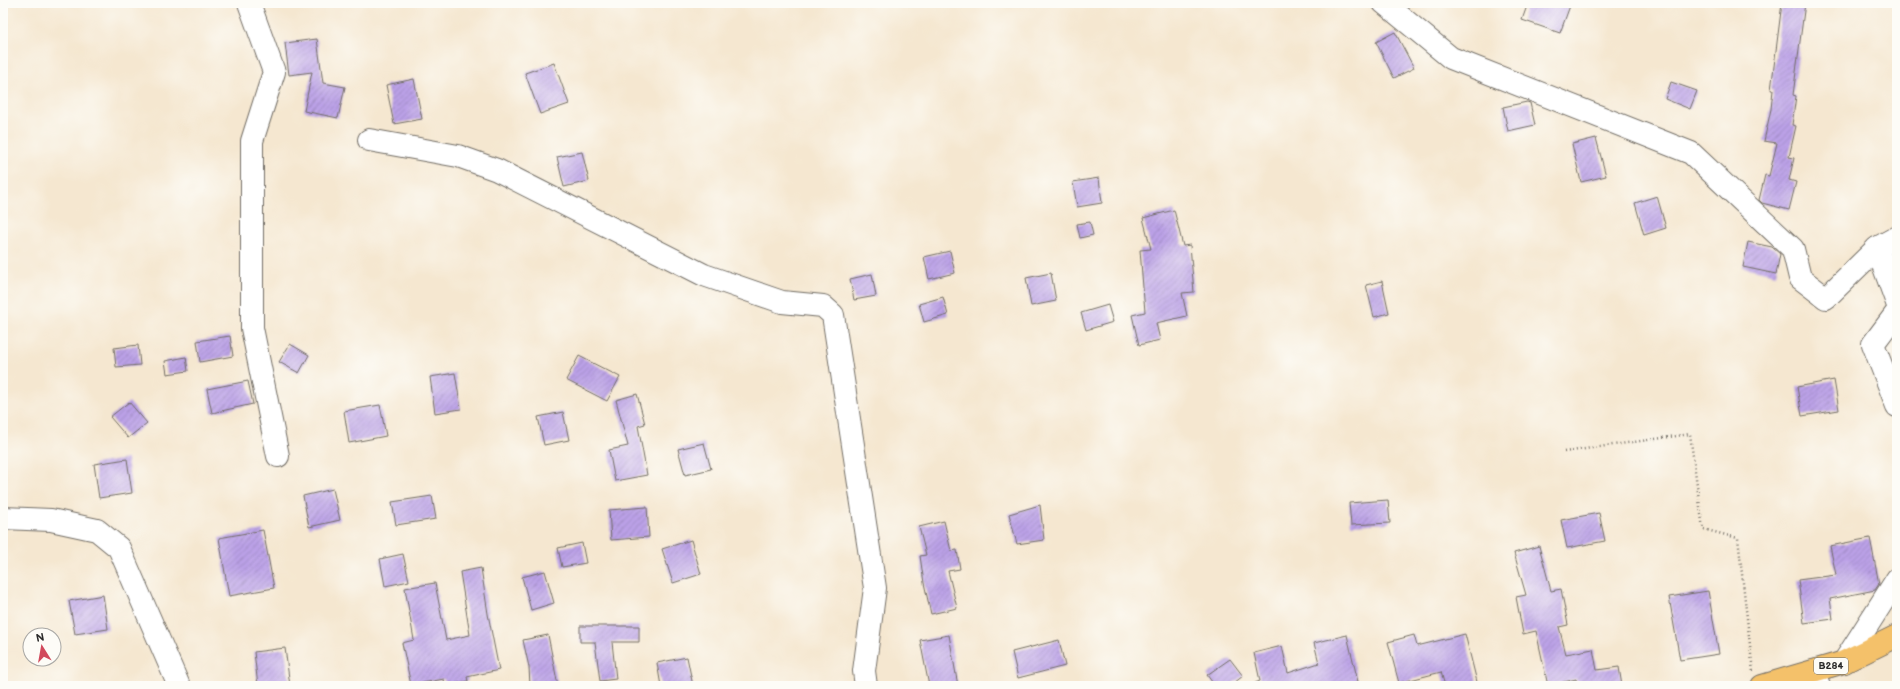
<svg xmlns="http://www.w3.org/2000/svg" width="1900" height="689" font-family="'Balsamiq Sans',sans-serif">
<defs>
<pattern id="building-hatch" width="6" height="6" patternUnits="userSpaceOnUse"><rect width="6" height="6" fill="#bba1e7"/><path d="M-1 1l2-2M0 6l6-6M5 7l2-2" fill="none" stroke="#9883bb"/></pattern>
</defs>
<rect width="100%" height="100%" fill="#fdfcf7"/>
<filter id="ink" filterUnits="userSpaceOnUse"><feTurbulence type="fractalNoise" baseFrequency=".025" numOctaves="2"/><feDisplacementMap in="SourceGraphic" scale="8" xChannelSelector="R" yChannelSelector="G"/><feConvolveMatrix kernelMatrix="1 2 1 2 8 2 1 2 1" color-interpolation-filters="sRGB"/></filter>
<filter id="wash" filterUnits="userSpaceOnUse"><feTurbulence type="fractalNoise" baseFrequency=".012" numOctaves="4" result="noise"/><feDisplacementMap in="SourceGraphic" scale="16" xChannelSelector="R" yChannelSelector="G"/><feGaussianBlur stdDeviation="0.9" result="paint"/><feColorMatrix in="noise" values="0 0 0 0 0 0 0 0 0 0 0 0 0 0 0 0 0 1.4 0 .05"/><feComposite in="paint" operator="in"/></filter>
<g filter="url(#wash)">
<rect width="100%" height="100%" fill="#f5e7d0"/>
<g id="blocks">
<!-- building -->
<g fill="url(#building-hatch)">
<polygon points="1528,3 1571,3 1560,33 1522,20"/>
<polygon points="1782,3 1805,3 1793,95 1796,96 1792,125 1796,126 1789,157 1794,158 1789,180 1796,182 1789,210 1762,203 1759,200 1765,175 1769,176 1777,143 1764,141 1771,109 1773,90 1771,90"/>
<polygon points="1395,32 1414,68 1394,78 1376,42"/>
<polygon points="317,39 323,83 345,87 338,118 304,111 312,72 289,75 285,43"/>
<polygon points="554,63 569,104 540,114 525,73"/>
<polygon points="414,79 422,119 394,124 386,85"/>
<polygon points="1671,82 1697,91 1690,109 1665,99"/>
<polygon points="1527,102 1530,103 1535,125 1508,131 1503,107"/>
<polygon points="1596,138 1606,176 1581,182 1572,144"/>
<polygon points="582,152 589,181 564,187 557,157"/>
<polygon points="1099,178 1102,203 1077,207 1073,182"/>
<polygon points="1657,196 1666,228 1644,235 1635,203"/>
<polygon points="1174,210 1183,246 1190,245 1194,292 1182,293 1187,316 1156,323 1160,340 1139,345 1132,315 1145,312 1140,250 1151,249 1143,218"/>
<polygon points="1090,222 1093,235 1080,238 1077,224"/>
<polygon points="1748,242 1772,247 1780,254 1776,274 1743,267"/>
<polygon points="950,251 955,273 929,279 924,257"/>
<polygon points="1051,273 1056,301 1031,306 1026,278"/>
<polygon points="872,274 876,296 854,300 850,279"/>
<polygon points="1382,281 1389,313 1374,317 1366,285"/>
<polygon points="943,297 948,315 924,322 919,304"/>
<polygon points="1108,305 1113,322 1086,330 1081,313"/>
<polygon points="230,336 233,356 200,362 197,341"/>
<polygon points="290,344 309,355 299,373 279,362"/>
<polygon points="138,345 140,365 116,367 114,348"/>
<polygon points="579,356 620,377 607,401 566,380"/>
<polygon points="186,357 188,371 167,374 165,361"/>
<polygon points="455,373 461,409 435,413 430,377"/>
<polygon points="1834,380 1839,410 1802,416 1797,387"/>
<polygon points="248,381 253,404 212,413 207,389"/>
<polygon points="637,394 645,424 638,426 647,475 615,481 609,450 628,446 616,400"/>
<polygon points="129,402 147,423 128,438 110,417"/>
<polygon points="380,405 386,436 349,443 344,411"/>
<polygon points="563,412 569,440 544,445 538,417"/>
<polygon points="704,443 711,469 685,475 678,449"/>
<polygon points="127,459 132,493 99,498 94,464"/>
<polygon points="333,489 340,520 309,527 303,496"/>
<polygon points="432,496 436,519 396,525 392,502"/>
<polygon points="1388,500 1390,523 1351,525 1349,503"/>
<polygon points="1040,505 1044,540 1017,544 1009,514"/>
<polygon points="647,507 649,537 611,540 609,510"/>
<polygon points="1599,513 1605,541 1567,548 1561,520"/>
<polygon points="944,521 951,551 957,550 960,569 948,571 957,608 931,614 924,583 920,556 926,555 919,527"/>
<polygon points="263,530 274,588 229,596 219,538"/>
<polygon points="1870,538 1879,584 1875,590 1830,599 1833,619 1804,623 1798,580 1836,575 1830,546"/>
<polygon points="691,540 701,574 673,583 662,549"/>
<polygon points="582,543 586,563 562,567 558,548"/>
<polygon points="1539,546 1551,591 1561,589 1568,625 1559,627 1566,654 1593,649 1597,670 1619,667 1622,686 1577,686 1576,679 1548,686 1536,631 1523,634 1516,597 1526,595 1514,553"/>
<polygon points="403,554 409,581 385,586 380,559"/>
<polygon points="481,568 488,614 499,670 467,677 468,681 445,686 444,679 411,685 402,643 414,640 405,588 435,583 446,640 470,635 460,572"/>
<polygon points="545,571 554,603 531,610 522,577"/>
<polygon points="1708,591 1719,654 1680,660 1669,597"/>
<polygon points="103,595 108,629 75,634 69,601"/>
<polygon points="580,626 639,626 639,642 612,642 616,679 600,681 595,642 580,642"/>
<polygon points="1465,634 1478,686 1445,686 1441,672 1399,683 1388,642 1414,635 1417,646"/>
<polygon points="548,635 558,686 530,686 529,667 523,640"/>
<polygon points="949,635 958,686 929,686 920,640"/>
<polygon points="1347,635 1359,686 1255,686 1255,683 1260,681 1254,653 1282,646 1288,673 1319,663 1314,643"/>
<polygon points="1059,640 1065,666 1018,678 1012,652"/>
<polygon points="285,648 290,686 258,686 254,652"/>
<polygon points="687,657 693,686 661,686 657,663"/>
<polygon points="1230,659 1243,676 1230,686 1215,686 1207,675"/>
</g>
</g>
</g>
<g filter="url(#ink)">
<use href="#blocks" fill-opacity="0" stroke="#726d65" stroke-width="1"/>
<g fill="none" stroke-linecap="round" stroke-linejoin="round">
<!-- minor casing -->
<g stroke="#726d65" stroke-width="24">
<g id="minor">
<polyline points="249,3 274,72 252,141 252,328 278,456"/>
<polyline points="1384,3 1451,58 1691,153 1793,249 1800,278 1826,298 1877,248"/>
<polyline points="369,140 458,156 497,170 704,275 782,302 823,306 833,315 875,588 864,671 866,686"/>
<polyline points="1897,237 1877,248 1897,303"/>
<polyline points="1897,312 1873,344 1897,406"/>
<polyline points="3,518 51,520 97,530 119,548 179,686"/>
<polyline points="1844,662 1897,579"/>
<polyline points="1814,671 1819,686"/>
</g>
</g>
<!-- major casing -->
<g stroke="#726d65" stroke-width="24">
<polyline id="major" points="1762,686 1844,662 1897,636"/>
</g>
<!-- path -->
<polyline stroke="#726d65" stroke-width="2.5" stroke-dasharray="1 3" stroke-linecap="butt" points="1564,452 1690,434 1703,529 1738,538 1753,672"/>
<!-- minor -->
<use href="#minor" stroke="#fff" stroke-width="22"/>
<!-- major -->
<use href="#major" stroke="#f4c16a" stroke-width="22"/>
</g>
</g>
<g text-anchor="middle" dominant-baseline="central" stroke-width="3" stroke-linejoin="round" paint-order="stroke">
<!-- shield labels -->
<rect fill="#fdfcf7" stroke="#6a6a68" stroke-width="1" x="1814" y="658" width="34" height="16" rx="3"/>
<g font-size="10" font-weight="bold" fill="#2b2b2b">
<text x="1831" y="666">B284</text>
</g>
</g>
<!-- margin -->
<rect width="1900" height="689" fill="none" stroke="#fdfcf7" stroke-width="16"/>
<!-- north arrow -->
<g transform="translate(42 647) rotate(349)"><circle r="19" fill="#fdfcf7" stroke="#a9a8a5"/>
<path d="M0-3L7 15L0 10L-7 15Z" fill="#d1495b"/>
<text y="-6" font-size="11" font-weight="bold" text-anchor="middle" fill="#2b2b2b">N</text>
</g>
</svg>
